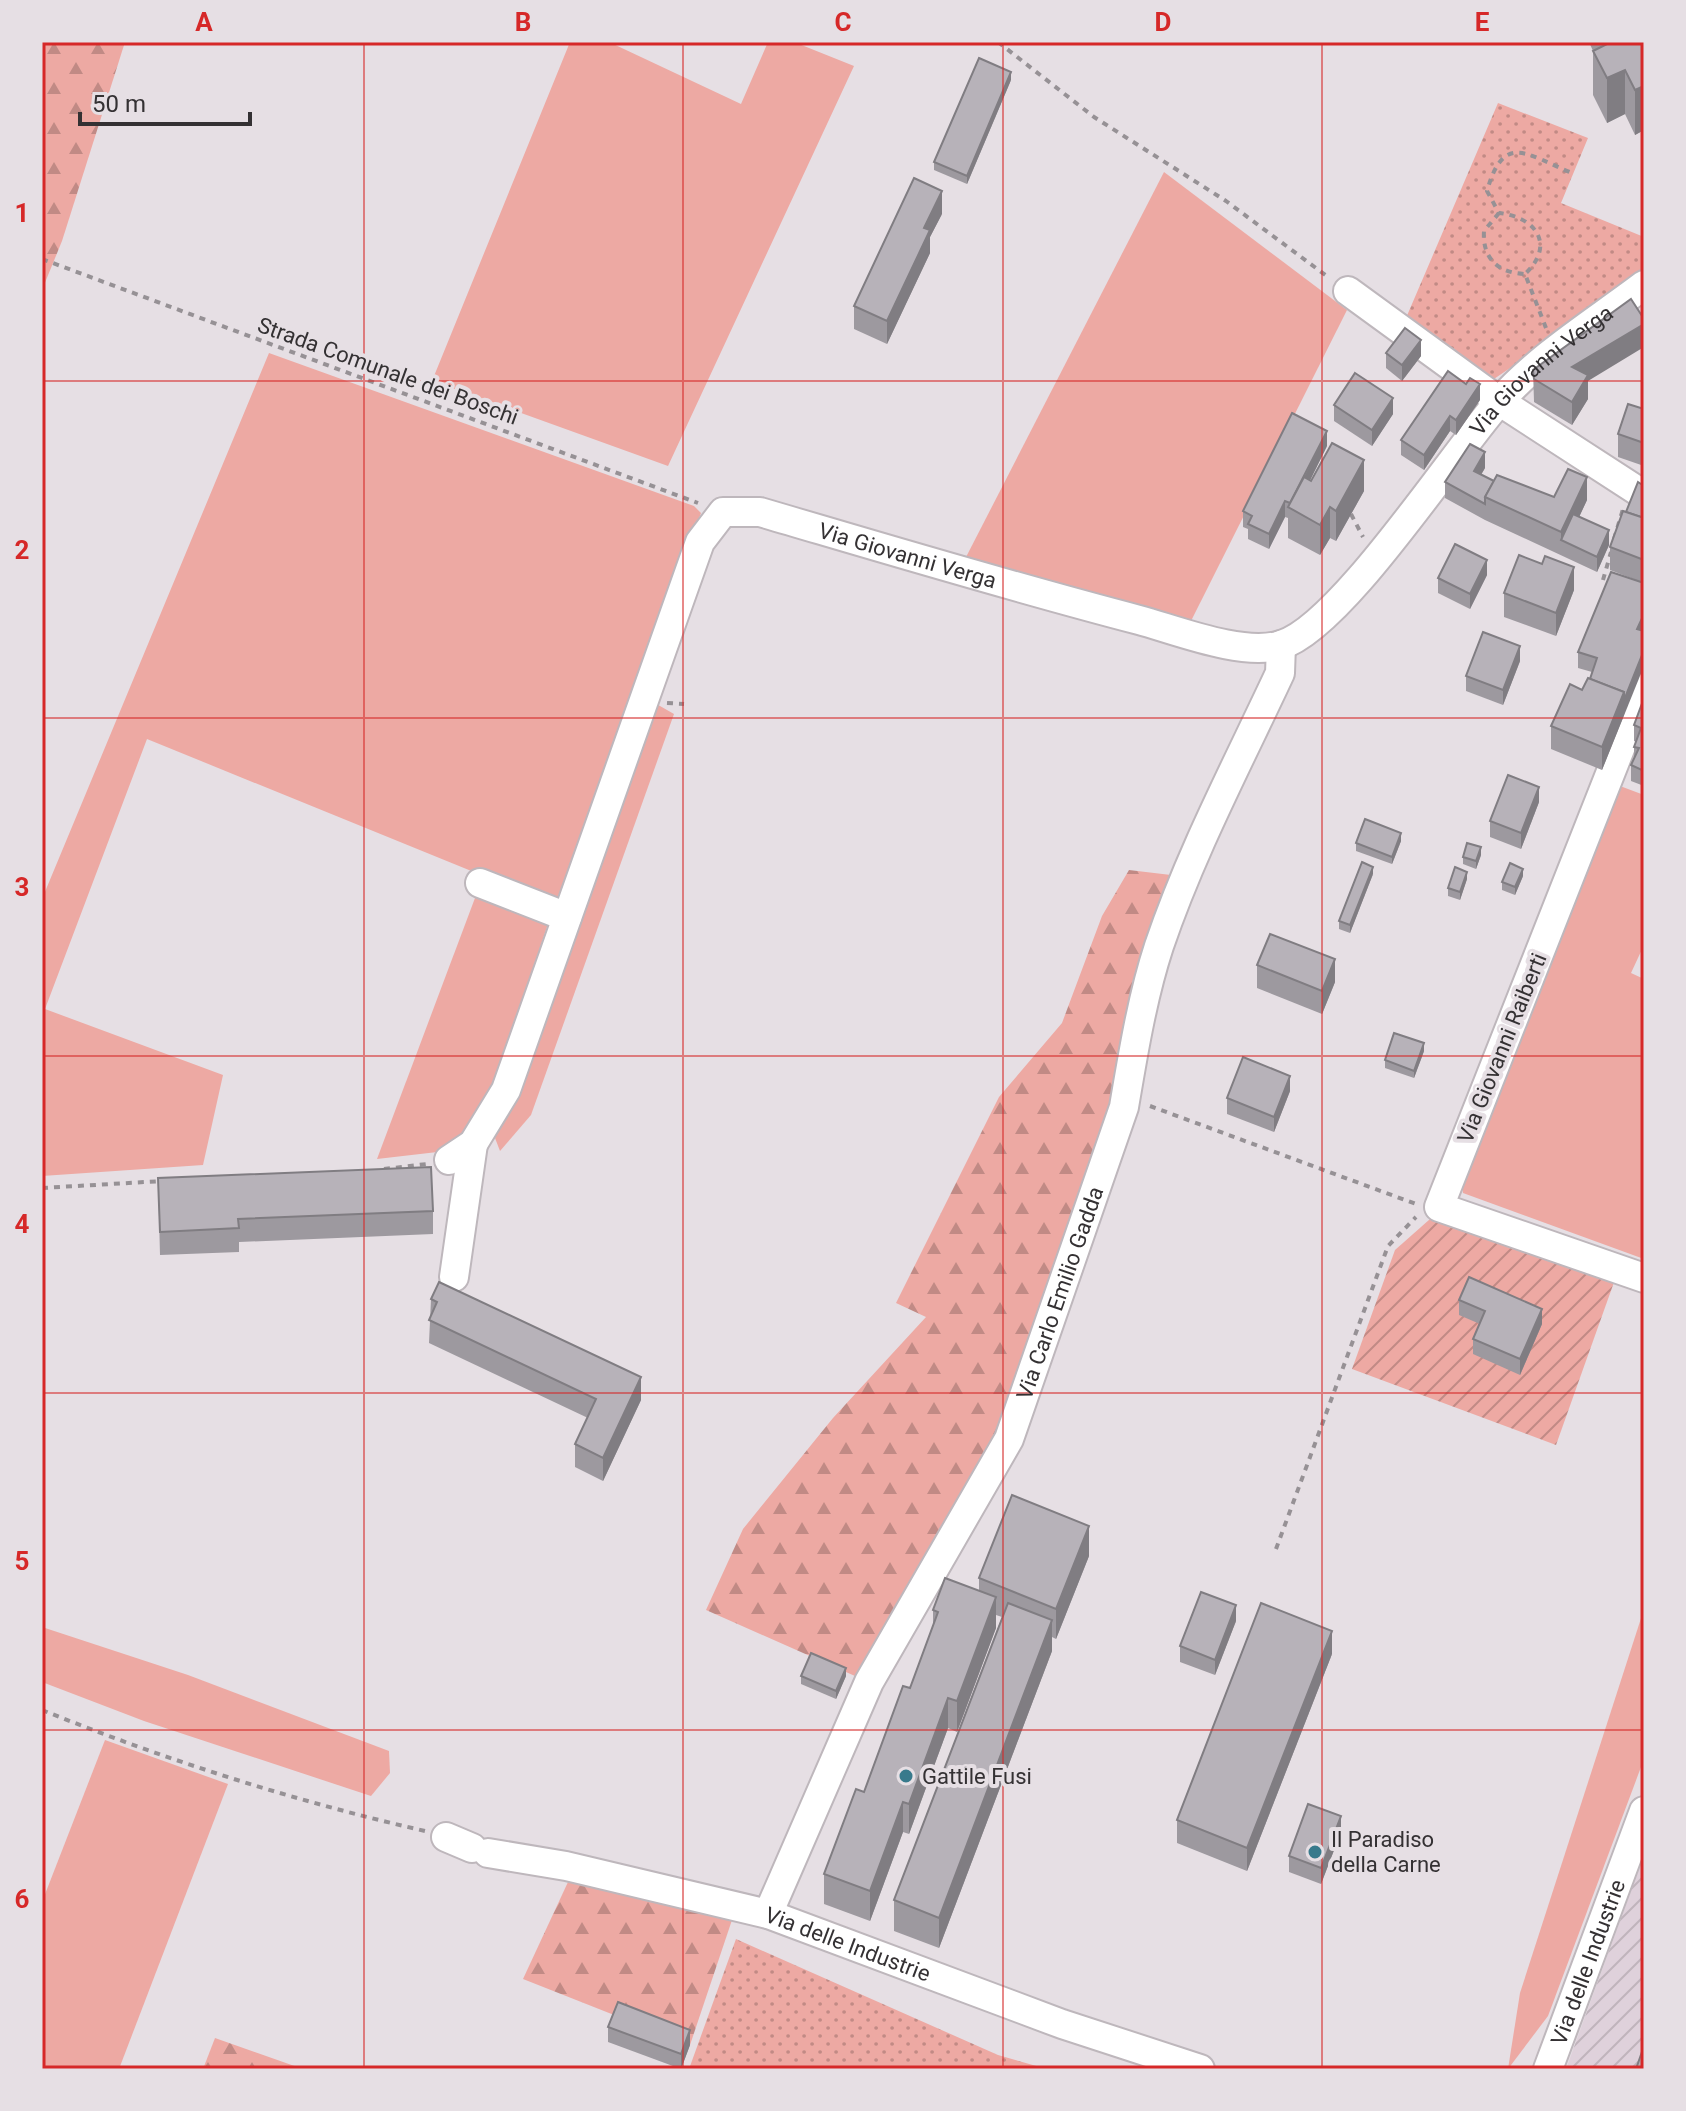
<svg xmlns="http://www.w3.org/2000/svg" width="1686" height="2111" font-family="Roboto,sans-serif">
<defs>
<pattern id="industrial-furrows" width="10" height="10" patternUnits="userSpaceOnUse" patternTransform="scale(2)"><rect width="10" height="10" fill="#dfd1db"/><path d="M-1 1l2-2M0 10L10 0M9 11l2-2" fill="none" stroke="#c0b4bc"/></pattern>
<pattern id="forest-firs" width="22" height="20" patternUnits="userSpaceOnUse" patternTransform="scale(2)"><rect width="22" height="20" fill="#eda9a3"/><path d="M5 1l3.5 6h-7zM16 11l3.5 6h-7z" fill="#c18a85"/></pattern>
<pattern id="park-dots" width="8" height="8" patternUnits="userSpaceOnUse" patternTransform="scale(2)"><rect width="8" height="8" fill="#eda9a3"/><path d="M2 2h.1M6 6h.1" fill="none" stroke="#c18a85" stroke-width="1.8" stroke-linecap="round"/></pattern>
<pattern id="garden-furrows" width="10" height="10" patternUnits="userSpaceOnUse" patternTransform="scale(2)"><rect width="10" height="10" fill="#eda9a3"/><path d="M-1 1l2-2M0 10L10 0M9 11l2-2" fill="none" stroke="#c18a85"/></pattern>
</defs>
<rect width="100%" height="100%" fill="#e6dfe4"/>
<!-- industrial -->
<polygon fill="url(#industrial-furrows)" points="1644,1855 1644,2069 1566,2069 1617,1929"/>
<!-- grass -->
<g fill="#eda9a3">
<polygon points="570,42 609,42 741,104 768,42 794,42 854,66 668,466 432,381"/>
<polygon points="1164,172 1347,310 1190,623 964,561"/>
<polygon points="269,353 694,506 701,513 557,906 147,739 45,1009 223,1075 203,1165 42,1176 42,899"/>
<polygon points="653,702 674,714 531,1115 500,1151 495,1138"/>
<polygon points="1620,786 1644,795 1644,945 1631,973 1644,979 1644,1259 1463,1193 1461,1180"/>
<polygon points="478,890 550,918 494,1084 465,1137 446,1151 377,1159"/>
<polygon points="1644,1609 1644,1759 1548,2016 1508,2069 1520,1993"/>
<polygon points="42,1627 188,1675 389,1751 390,1773 371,1796 144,1721 42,1682"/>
<polygon points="105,1740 228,1784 119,2069 42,2069 42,1902"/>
</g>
<!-- forest -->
<g fill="url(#forest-firs)">
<polygon points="42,42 125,42 62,241 42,290"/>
<polygon points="1129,870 1171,875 1115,1101 998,1442 864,1680 706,1610 743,1529 833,1418 926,1317 896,1303 999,1097 1062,1023 1102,916"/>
<polygon points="568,1882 732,1920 690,2045 523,1979"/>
<polygon points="215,2038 303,2069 203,2069"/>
</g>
<!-- park -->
<g fill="url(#park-dots)">
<polygon points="1498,103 1588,138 1561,203 1644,237 1644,267 1625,290 1491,381 1406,318"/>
<polygon points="736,1939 998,2055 1047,2069 689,2069"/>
</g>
<!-- garden -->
<polygon fill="url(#garden-furrows)" points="1447,1204 1618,1271 1556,1445 1352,1369 1395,1250"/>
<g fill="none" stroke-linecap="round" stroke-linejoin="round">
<!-- minor casing -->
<g stroke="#beb7bc" stroke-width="32">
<g id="minor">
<polyline points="1348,291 1499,401 1644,495"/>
<polyline points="1644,688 1439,1207 1644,1278"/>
<polyline points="480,883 567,917"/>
<path id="s1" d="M449,1160L473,1144L506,1090L700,542L723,512H760C886,549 1012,587 1139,620C1176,630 1243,657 1281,645C1340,628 1452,455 1498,403C1538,357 1595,322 1644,285"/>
<polyline points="454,1277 473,1144"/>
<polyline points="446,1837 472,1848"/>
<path id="s2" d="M488,1853L566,1866L768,1914L1062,2024L1200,2069"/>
<path id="s3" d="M768,1914L869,1682L1009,1439L1124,1107C1133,1054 1142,998 1159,946C1191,852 1238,763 1280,673L1281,645"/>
<path id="s4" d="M1548,2069L1644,1811"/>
</g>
</g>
<!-- path -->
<g stroke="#969195" stroke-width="4" stroke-dasharray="6 6" stroke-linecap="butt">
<polyline points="998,42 1094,117 1226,201 1328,277"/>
<path d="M1499,213L1484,231C1482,259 1499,273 1525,274"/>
<polyline points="42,259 698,503"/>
<path d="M1546,328L1525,274C1556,245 1536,217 1499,213L1487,191C1504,131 1527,155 1572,173"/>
<polyline points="1351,514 1363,537"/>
<polyline points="1614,539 1623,509"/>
<polyline points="1603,580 1611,552"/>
<polyline points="667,703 684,704"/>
<polyline points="1150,1106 1416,1204"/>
<polyline points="384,1169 427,1164"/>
<polyline points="42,1188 163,1181"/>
<polyline points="1276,1549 1388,1246 1416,1217"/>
<path d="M42,1710C166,1760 294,1801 425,1831"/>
</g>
<!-- minor -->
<use href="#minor" stroke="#fff" stroke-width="28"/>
</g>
<!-- wall -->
<g fill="#9d999f">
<polygon points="1589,42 1644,42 1644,130 1635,135 1625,114 1607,123 1593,95 1593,51"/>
<polygon points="1011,80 967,184 934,170 934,162"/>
<polygon points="942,214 930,237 930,253 887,344 854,329 854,306"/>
<polygon points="1386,353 1421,356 1402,381 1386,368"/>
<polygon points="1533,370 1588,381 1588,399 1572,425 1534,402"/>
<polygon points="1480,400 1456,435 1450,431 1424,470 1401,455 1401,440"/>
<polygon points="1334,405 1393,414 1372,446 1334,421"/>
<polygon points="1644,409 1644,466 1618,457 1618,434"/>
<polygon points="1327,446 1310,480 1364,491 1336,541 1330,538 1320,555 1288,538 1288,518 1285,517 1269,549 1248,539 1248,529 1243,527 1243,511"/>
<polygon points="1485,468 1481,475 1494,481 1554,497 1587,500 1579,517 1609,545 1597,572 1485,520 1445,498 1445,482"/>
<polygon points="1644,486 1644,583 1610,570 1610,547 1626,512"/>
<polygon points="1542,564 1574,590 1556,636 1504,617 1504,593"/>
<polygon points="1487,575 1470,609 1438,593 1438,578"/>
<polygon points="1643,631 1624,715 1602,770 1551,749 1551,726 1582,690 1590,679 1592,672 1578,668 1578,652"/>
<polygon points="1520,661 1503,705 1466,691 1466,676"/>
<polygon points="1644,698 1644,786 1631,781 1631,765 1634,758 1634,747 1636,742 1634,741 1634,725"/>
<polygon points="1539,802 1521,849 1490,837 1490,821"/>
<polygon points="1401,841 1392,864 1356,851 1356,843"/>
<polygon points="1481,855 1476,869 1463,864 1463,857"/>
<polygon points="1373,874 1350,933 1339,929 1339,921"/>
<polygon points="1523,876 1515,895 1502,890 1502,882"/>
<polygon points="1467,879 1460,900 1448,896 1448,888"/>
<polygon points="1257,965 1335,982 1322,1014 1257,988"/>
<polygon points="1424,1051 1414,1078 1385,1068 1385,1060"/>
<polygon points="1290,1091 1274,1132 1227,1114 1227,1098"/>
<polygon points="158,1178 433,1211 433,1234 239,1242 239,1252 160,1255"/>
<polygon points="431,1299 641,1400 603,1481 575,1467 575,1444 588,1418 429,1343"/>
<polygon points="1459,1300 1542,1324 1520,1375 1473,1354 1473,1339 1480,1324 1459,1315"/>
<polygon points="1089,1556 1056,1639 1052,1637 1052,1651 939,1948 894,1931 894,1900 1002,1617 996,1615 996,1628 957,1732 948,1728 909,1834 903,1832 870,1921 824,1904 824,1874 864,1792 910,1688 933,1625 933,1610 979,1591 979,1578"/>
<polygon points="1236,1621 1215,1675 1180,1662 1180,1646"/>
<polygon points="1332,1654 1247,1871 1177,1843 1177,1820"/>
<polygon points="801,1676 846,1676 836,1699 801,1684"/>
<polygon points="1341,1832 1321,1884 1289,1872 1289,1856"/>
<polygon points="608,2027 690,2045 681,2069 608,2042"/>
</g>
<!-- shaded-wall -->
<g fill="#807d82">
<polygon points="1625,70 1625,114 1607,123 1607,78"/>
<polygon points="1011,72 1011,80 967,184 967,176"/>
<polygon points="1644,86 1644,130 1635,135 1635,90"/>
<polygon points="942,191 942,214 930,237 930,253 887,344 887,321 924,228"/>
<polygon points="1644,324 1644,347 1588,381 1588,399 1572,425 1572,367"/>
<polygon points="1421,340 1421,356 1402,381 1402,365"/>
<polygon points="1480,384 1480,400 1456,435 1456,420"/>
<polygon points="1393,398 1393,414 1372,446 1372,430"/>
<polygon points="1450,416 1450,431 1424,470 1424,455"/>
<polygon points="1327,431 1327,446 1295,511 1291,504"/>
<polygon points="1485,452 1485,468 1474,486 1474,471"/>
<polygon points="1364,460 1364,491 1336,541 1336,511"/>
<polygon points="1587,477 1587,500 1567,543 1561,540 1561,555 1561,532"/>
<polygon points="1285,501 1285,517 1269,549 1269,534"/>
<polygon points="1330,507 1330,538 1320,555 1320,525"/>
<polygon points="1609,530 1609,545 1597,572 1597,557"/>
<polygon points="1487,560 1487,575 1470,609 1470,594"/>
<polygon points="1574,567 1574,590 1556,636 1556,613"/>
<polygon points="1644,614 1644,629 1637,644 1637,629"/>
<polygon points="1520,646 1520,661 1503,705 1503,690"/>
<polygon points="1644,650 1644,666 1602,770 1602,747 1624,692"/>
<polygon points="1539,787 1539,802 1521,849 1521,833"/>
<polygon points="1401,833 1401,841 1392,864 1392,857"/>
<polygon points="1481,847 1481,855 1476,869 1476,861"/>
<polygon points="1373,867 1373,874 1350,933 1350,925"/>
<polygon points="1523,869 1523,876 1515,895 1515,887"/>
<polygon points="1467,872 1467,879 1460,900 1460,892"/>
<polygon points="1335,959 1335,982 1322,1014 1322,991"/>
<polygon points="1424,1043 1424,1051 1414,1078 1414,1071"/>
<polygon points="1290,1076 1290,1091 1274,1132 1274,1117"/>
<polygon points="1542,1309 1542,1324 1520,1375 1520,1359"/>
<polygon points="641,1377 641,1400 603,1481 603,1458"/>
<polygon points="1089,1526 1089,1556 1056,1639 1056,1609"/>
<polygon points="996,1597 996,1628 957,1732 957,1701"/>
<polygon points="1236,1605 1236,1621 1215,1675 1215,1660"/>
<polygon points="1052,1620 1052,1651 939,1948 939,1918"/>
<polygon points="1332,1631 1332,1654 1247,1871 1247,1848"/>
<polygon points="846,1668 846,1676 836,1699 836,1691"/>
<polygon points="948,1698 948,1728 909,1834 909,1804"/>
<polygon points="903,1802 903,1832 870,1921 870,1891"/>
<polygon points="1341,1816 1341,1832 1321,1884 1321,1868"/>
<polygon points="690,2030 690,2045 681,2069 681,2054"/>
</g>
<!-- building -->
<g fill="#b7b2b9" stroke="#807d82" stroke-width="2">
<polygon points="1611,42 1644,42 1644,86 1635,90 1625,70 1607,78 1593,51"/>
<polygon points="979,58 1011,72 967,176 934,162"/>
<polygon points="914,178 942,191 924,228 930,230 887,321 854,306"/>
<polygon points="1631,299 1644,319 1644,324 1572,367 1588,375 1572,402 1534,379 1533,370"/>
<polygon points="1405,328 1421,340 1402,365 1386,353"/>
<polygon points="1448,371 1466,384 1470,378 1480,384 1456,420 1450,416 1424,455 1401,440"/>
<polygon points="1355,373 1393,398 1372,430 1334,405"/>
<polygon points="1628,404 1644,409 1644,443 1618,434"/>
<polygon points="1292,413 1327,431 1290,503 1285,501 1269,534 1248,524 1252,516 1243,511"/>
<polygon points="1332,443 1364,460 1336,511 1330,507 1320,525 1288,507 1304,477 1311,481"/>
<polygon points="1470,444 1485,452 1474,471 1494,481 1485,497 1485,504 1445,482"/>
<polygon points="1568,469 1587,477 1561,532 1485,497 1497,475 1554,497"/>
<polygon points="1638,482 1644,486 1644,518 1626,512"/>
<polygon points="1623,511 1644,518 1644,560 1610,547"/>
<polygon points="1573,514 1609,530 1597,557 1561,540"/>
<polygon points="1455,544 1487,560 1470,594 1438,578"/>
<polygon points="1519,555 1542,564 1545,556 1574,567 1556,613 1504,593"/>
<polygon points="1611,572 1644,583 1644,614 1637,629 1644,631 1644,650 1624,700 1624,692 1590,679 1597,658 1578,652"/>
<polygon points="1483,632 1520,646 1503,690 1466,676"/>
<polygon points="1588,678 1624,692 1602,747 1551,726 1570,684 1582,690"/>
<polygon points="1644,698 1644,771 1631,765 1639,748 1634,747 1641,728 1634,725"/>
<polygon points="1508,775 1539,787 1521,833 1490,821"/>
<polygon points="1365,819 1401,833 1392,857 1356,843"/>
<polygon points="1467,843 1481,847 1476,861 1463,857"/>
<polygon points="1362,862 1373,867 1350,925 1339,921"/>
<polygon points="1510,863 1523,869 1515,887 1502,882"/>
<polygon points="1455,867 1467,872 1460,892 1448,888"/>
<polygon points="1270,934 1335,959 1322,991 1257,965"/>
<polygon points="1394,1033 1424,1043 1414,1071 1385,1060"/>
<polygon points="1243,1057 1290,1076 1274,1117 1227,1098"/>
<polygon points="431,1167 433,1211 238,1219 239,1228 160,1232 158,1178"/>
<polygon points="1469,1277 1542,1309 1520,1359 1473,1339 1485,1311 1459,1300"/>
<polygon points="439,1282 641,1377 603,1458 575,1444 596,1399 429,1320 437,1302 431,1299"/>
<polygon points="1012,1495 1089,1526 1056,1609 979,1578"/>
<polygon points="945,1578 996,1597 957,1701 948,1698 909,1804 903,1802 870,1891 824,1874 856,1789 864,1792 903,1686 910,1688 938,1612 933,1610"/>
<polygon points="1201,1592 1236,1605 1215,1660 1180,1646"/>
<polygon points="1008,1603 1052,1620 939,1918 894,1900"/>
<polygon points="1261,1603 1332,1631 1247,1848 1177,1820"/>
<polygon points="811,1653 846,1668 836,1691 801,1676"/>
<polygon points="1308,1804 1341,1816 1321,1868 1289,1856"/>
<polygon points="618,2002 690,2030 681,2054 608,2027"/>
<polygon points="1644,2046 1644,2069 1636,2069"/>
</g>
<!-- grid -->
<path fill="none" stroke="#d62828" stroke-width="2" stroke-opacity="0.55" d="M364,42V2069M683,42V2069M1003,42V2069M1322,42V2069M42,381H1644M42,718H1644M42,1056H1644M42,1393H1644M42,1730H1644"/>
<!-- markers -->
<g fill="#387a8c" stroke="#e6dfe4" stroke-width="3">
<circle cx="906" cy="1776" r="8"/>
<circle cx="1315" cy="1852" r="8"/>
</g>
<g text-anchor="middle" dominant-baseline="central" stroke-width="8" stroke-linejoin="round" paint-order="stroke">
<!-- street labels -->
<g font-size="22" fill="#343133" stroke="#e6dfe4">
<text transform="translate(388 371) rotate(20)">Strada Comunale dei Boschi</text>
<text stroke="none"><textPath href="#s1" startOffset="1670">Via Giovanni Verga</textPath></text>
<text stroke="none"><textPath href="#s1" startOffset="902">Via Giovanni Verga</textPath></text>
<text transform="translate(1502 1048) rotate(-68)">Via Giovanni Raiberti</text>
<text stroke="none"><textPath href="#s3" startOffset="688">Via Carlo Emilio Gadda</textPath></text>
<text stroke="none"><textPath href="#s2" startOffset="372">Via delle Industrie</textPath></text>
<text stroke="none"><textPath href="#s4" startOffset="114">Via delle Industrie</textPath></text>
</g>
<!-- poi labels -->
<g font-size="22" fill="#343133" stroke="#e6dfe4" text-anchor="start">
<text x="922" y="1776">Gattile Fusi</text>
<text x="1331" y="1839">Il Paradiso<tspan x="1331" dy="25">della Carne</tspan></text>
</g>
</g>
<!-- border -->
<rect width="1686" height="2111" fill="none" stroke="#e6dfe4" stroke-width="88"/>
<!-- scale -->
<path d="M80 112v12h170v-12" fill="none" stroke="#343133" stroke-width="4"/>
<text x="92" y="112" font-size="24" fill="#343133" stroke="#e6dfe4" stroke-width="6" paint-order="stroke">50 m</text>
<rect x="44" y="44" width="1598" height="2023" fill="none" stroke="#d62828" stroke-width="3"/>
<g font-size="26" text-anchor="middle" font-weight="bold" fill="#d62828">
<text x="204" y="31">A</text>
<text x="523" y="31">B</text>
<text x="843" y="31">C</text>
<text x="1163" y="31">D</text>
<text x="1482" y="31">E</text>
<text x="22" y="222">1</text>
<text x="22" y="559">2</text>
<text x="22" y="896">3</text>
<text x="22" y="1233">4</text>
<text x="22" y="1570">5</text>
<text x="22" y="1908">6</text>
</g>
</svg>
